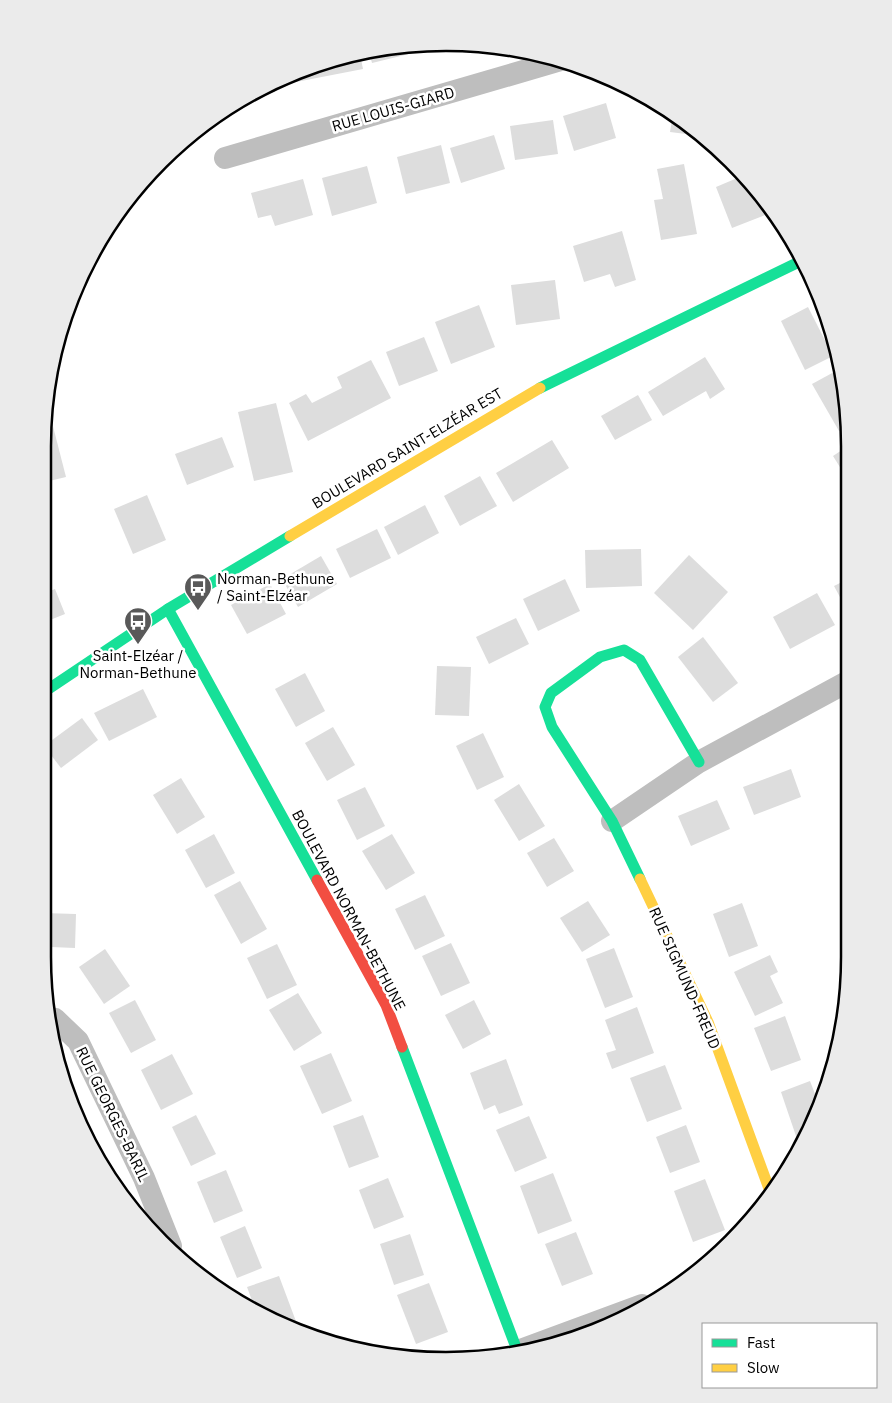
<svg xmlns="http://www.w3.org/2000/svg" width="892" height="1403" font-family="'IBM Plex Sans',sans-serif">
<rect width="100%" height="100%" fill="#fff"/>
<!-- building -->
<g fill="#ddd">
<polygon points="412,45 413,53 372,63 369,52 394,46"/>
<polygon points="360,54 363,69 296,82 294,74 317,64"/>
<polygon points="274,83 275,92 247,96 247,95"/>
<polygon points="606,103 616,138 574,151 563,116"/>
<polygon points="673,114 692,126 702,136 670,132"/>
<polygon points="553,120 558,154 515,160 510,126"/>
<polygon points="494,135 505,169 461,183 450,148"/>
<polygon points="441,145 450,183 406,194 397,157"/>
<polygon points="684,164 697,234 661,240 654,200 663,199 657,169"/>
<polygon points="367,166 377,203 332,216 322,178"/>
<polygon points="742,176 766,200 773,212 732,228 716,187"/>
<polygon points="303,179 313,215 275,226 271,215 258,218 251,193"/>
<polygon points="622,231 636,280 615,287 610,274 584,282 573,246"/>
<polygon points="555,280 560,319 516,325 511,285"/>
<polygon points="479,305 495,347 451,364 435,322"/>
<polygon points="808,307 833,356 805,370 781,321"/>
<polygon points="424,337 438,371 399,386 386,352"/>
<polygon points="705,357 725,389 710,399 706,391 663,416 648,392"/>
<polygon points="371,360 391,398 308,441 289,403 306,394 312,403 342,388 337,377"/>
<polygon points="834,372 844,389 849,419 849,426 839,431 812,384"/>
<polygon points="638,395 652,420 615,440 601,416"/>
<polygon points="46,399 66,477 45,482 45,464"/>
<polygon points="276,403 293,472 254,481 238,412"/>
<polygon points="222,437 234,467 187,485 175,454"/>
<polygon points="552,440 569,468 513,502 496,473"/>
<polygon points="848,446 848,480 833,456"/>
<polygon points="480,476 497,506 460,526 444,496"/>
<polygon points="147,495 166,540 133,554 114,509"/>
<polygon points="425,505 439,533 398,555 384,527"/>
<polygon points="377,529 391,558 350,578 336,549"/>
<polygon points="641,549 642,586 586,588 585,550"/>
<polygon points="689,555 728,592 693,630 654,593"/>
<polygon points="321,556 337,584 298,607 282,579"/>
<polygon points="565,579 580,611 538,631 523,599"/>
<polygon points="848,579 848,612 834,586"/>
<polygon points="270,584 286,614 247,634 231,605"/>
<polygon points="55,589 65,614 45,622 45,593"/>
<polygon points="817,593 835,625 790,649 773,617"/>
<polygon points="516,618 529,644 489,664 476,637"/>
<polygon points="703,637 738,683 713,702 678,657"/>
<polygon points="437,666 471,667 469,716 435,715"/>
<polygon points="305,673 325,711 296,727 275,689"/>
<polygon points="143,689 157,717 109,741 94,713"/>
<polygon points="82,718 98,740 61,768 44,746"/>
<polygon points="333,727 355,765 327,781 305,743"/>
<polygon points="483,733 504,777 477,790 456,746"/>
<polygon points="791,769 801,797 754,815 743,787"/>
<polygon points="181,778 205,817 177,834 153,795"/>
<polygon points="519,784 545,826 519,841 494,800"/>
<polygon points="365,787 385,826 357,840 337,800"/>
<polygon points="717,800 730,829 691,846 678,816"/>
<polygon points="214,834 235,873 206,888 185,850"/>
<polygon points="392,834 415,873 386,890 362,851"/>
<polygon points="554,838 574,871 547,887 527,853"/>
<polygon points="240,881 267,929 241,944 214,895"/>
<polygon points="425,895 445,936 415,950 395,909"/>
<polygon points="588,901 610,935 582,952 560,918"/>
<polygon points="742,903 758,946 729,957 713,914"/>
<polygon points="43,913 76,914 75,948 51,947 51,961 43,961"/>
<polygon points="451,943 470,983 441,996 422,956"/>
<polygon points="277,944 297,985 267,999 247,958"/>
<polygon points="614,948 633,997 605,1008 586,959"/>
<polygon points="105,949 130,986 104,1004 79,967"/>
<polygon points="770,955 778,972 770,976 783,1003 755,1016 734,972"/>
<polygon points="298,993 322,1033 294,1051 269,1010"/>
<polygon points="135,1000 156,1040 131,1053 109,1013"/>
<polygon points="474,1000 491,1034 463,1049 445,1015"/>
<polygon points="637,1007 654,1053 612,1069 606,1053 616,1050 605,1020"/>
<polygon points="785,1016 801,1060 771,1071 754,1028"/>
<polygon points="331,1053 352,1101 322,1114 300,1066"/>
<polygon points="172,1054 193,1094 161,1110 141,1070"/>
<polygon points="506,1059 523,1105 499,1114 495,1105 484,1110 470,1073"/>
<polygon points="665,1065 682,1109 647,1122 630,1078"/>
<polygon points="810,1081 820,1107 805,1136 797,1139 781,1092"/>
<polygon points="196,1115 216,1154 191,1166 172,1127"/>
<polygon points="363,1115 379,1157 349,1168 333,1126"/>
<polygon points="529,1116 547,1158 515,1172 496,1130"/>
<polygon points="686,1125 700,1162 670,1173 656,1137"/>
<polygon points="226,1170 243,1211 214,1223 197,1182"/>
<polygon points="553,1173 572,1221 538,1234 520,1186"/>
<polygon points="388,1178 404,1217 374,1229 359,1190"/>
<polygon points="705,1179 725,1230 693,1242 674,1191"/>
<polygon points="245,1226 262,1268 237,1278 220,1237"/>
<polygon points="576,1232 593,1274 562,1286 545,1244"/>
<polygon points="410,1234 424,1275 394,1285 380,1244"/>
<polygon points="279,1276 297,1324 292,1326 254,1306 247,1287"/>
<polygon points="429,1283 448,1332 416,1344 397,1295"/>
</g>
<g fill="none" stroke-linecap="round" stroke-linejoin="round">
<!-- street -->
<g stroke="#bebebe" stroke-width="22">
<polyline points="225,158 561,60"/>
<polyline points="612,821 699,762 847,682"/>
<polyline points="53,1020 55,1019 78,1041 144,1178 171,1246"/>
<polyline points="523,1349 642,1305"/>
</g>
<!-- fast -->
<g stroke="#16e098" stroke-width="11">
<polyline points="540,388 803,260"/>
<polyline points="168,609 317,880"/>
<polyline points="44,692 168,609 290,536"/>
<polyline points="640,879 612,821 552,727 545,707 551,693 600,657 624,650 640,660 699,762"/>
<polyline points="402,1047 517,1350"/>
</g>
<!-- slow -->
<g stroke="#ffcf43" stroke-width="11">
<polyline points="290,536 540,388"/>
<polyline points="640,879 708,1022 771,1194"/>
</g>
<!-- jam -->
<polyline stroke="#f24e42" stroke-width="11" points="317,880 386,1005 402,1047"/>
</g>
<!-- icons -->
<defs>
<g id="bus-pin" transform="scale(1.4375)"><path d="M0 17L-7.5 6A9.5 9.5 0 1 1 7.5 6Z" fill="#595959" stroke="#fff"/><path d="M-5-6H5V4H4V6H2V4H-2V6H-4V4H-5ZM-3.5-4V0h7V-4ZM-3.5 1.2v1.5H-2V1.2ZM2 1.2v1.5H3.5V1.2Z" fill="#fff"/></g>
</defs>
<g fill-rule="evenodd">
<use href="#bus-pin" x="198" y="587"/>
<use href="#bus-pin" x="138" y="621"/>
</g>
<g text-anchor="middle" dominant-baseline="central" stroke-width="5" stroke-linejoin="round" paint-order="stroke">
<!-- street labels -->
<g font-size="15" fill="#000" stroke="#fff">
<text transform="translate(393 109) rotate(-16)">RUE LOUIS-GIARD</text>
<text transform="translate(407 448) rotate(-31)">BOULEVARD SAINT-ELZÉAR EST</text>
<text transform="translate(349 910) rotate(62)">BOULEVARD NORMAN-BETHUNE</text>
<text transform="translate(685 978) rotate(66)">RUE SIGMUND-FREUD</text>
<text transform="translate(113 1114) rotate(64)">RUE GEORGES-BARIL</text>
</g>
<!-- poi labels -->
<g font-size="15" fill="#000" stroke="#fff" text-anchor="start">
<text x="217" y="578">Norman-Bethune<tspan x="217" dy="17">/ Saint-Elzéar</tspan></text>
<text x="138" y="655" text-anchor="middle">Saint-Elzéar /<tspan x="138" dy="17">Norman-Bethune</tspan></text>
</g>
</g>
<!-- crop -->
<path d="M0 0H892V1403H0ZM446 51H446A395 395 0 0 1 841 446V957A395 395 0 0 1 446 1352H446A395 395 0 0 1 51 957V446A395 395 0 0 1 446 51Z" fill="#ebebeb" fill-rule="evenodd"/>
<path fill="none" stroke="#000" stroke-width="2.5" d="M446 51H446A395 395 0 0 1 841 446V957A395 395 0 0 1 446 1352H446A395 395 0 0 1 51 957V446A395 395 0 0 1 446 51Z"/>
<!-- legend -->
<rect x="702" y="1323" width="175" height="65" fill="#ffffff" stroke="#999999"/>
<rect x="712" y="1339" width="25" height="8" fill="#16e098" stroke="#999999"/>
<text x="747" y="1348" font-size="15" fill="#000000">Fast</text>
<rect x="712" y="1364" width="25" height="8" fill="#ffcf43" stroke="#999999"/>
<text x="747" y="1373" font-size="15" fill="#000000">Slow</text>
</svg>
